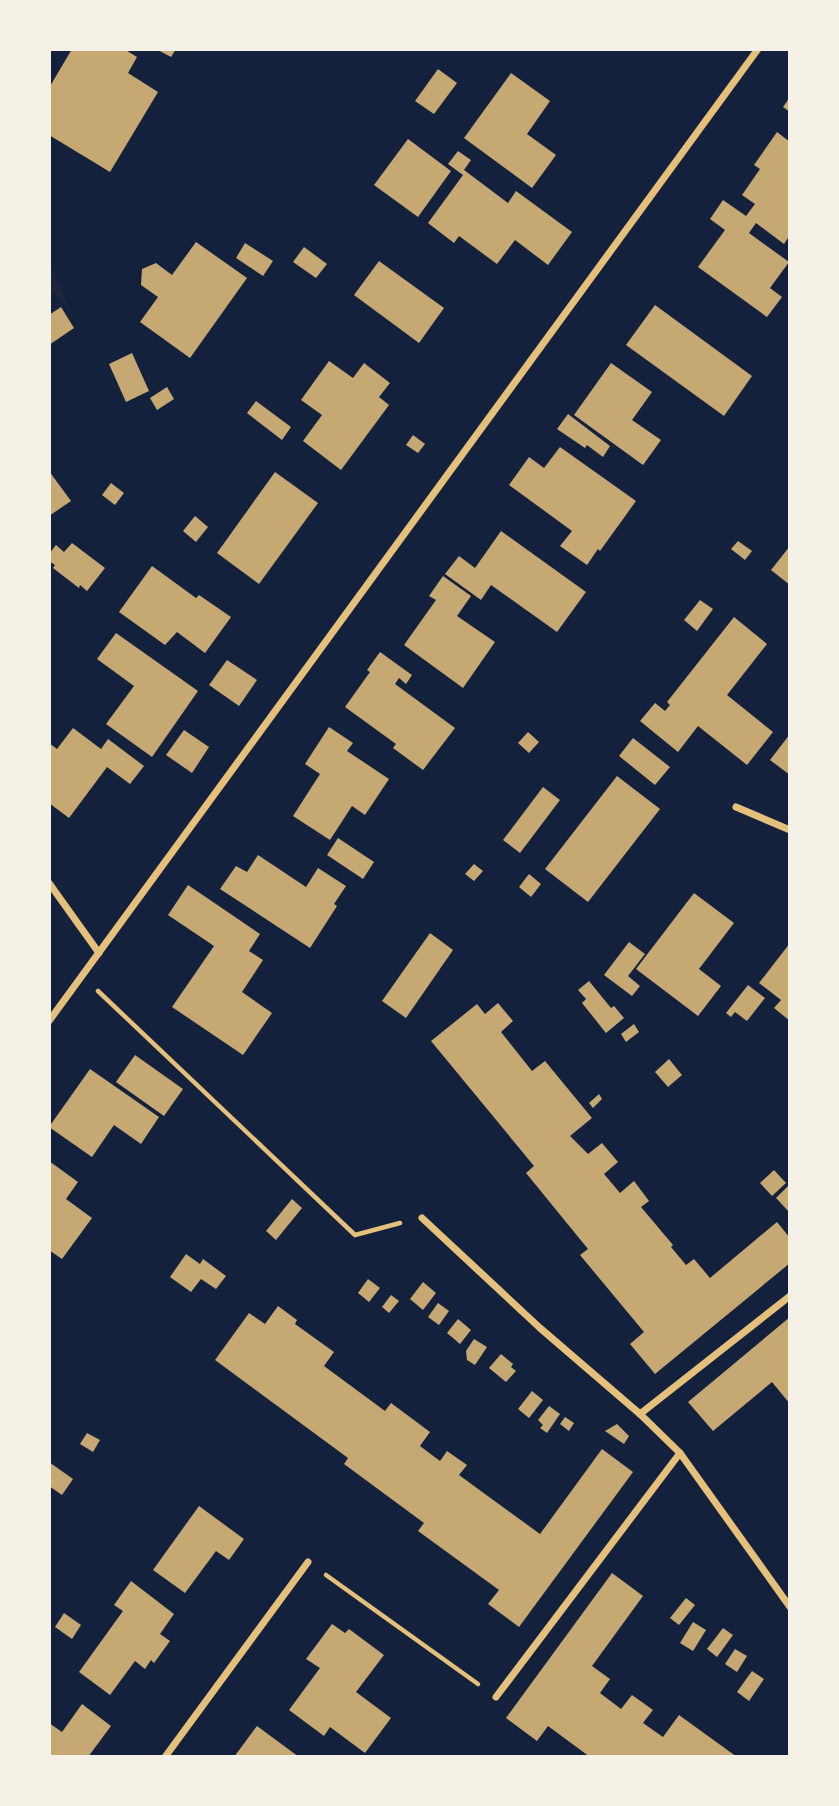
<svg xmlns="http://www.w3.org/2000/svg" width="839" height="1806" font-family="'Exo 2',sans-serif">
<rect width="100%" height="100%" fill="#14213d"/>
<!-- green -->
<polygon fill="#1d2539" points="49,262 70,310 49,288"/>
<!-- building -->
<g fill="#c6a872">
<polygon points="72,49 124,49 137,57 128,73 158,92 110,172 49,135 49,88"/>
<polygon points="156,49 176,49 171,57"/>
<polygon points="438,69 457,83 434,114 415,101"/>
<polygon points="511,73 550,101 527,134 556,155 532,188 464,138"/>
<polygon points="790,97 790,112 783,107"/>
<polygon points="777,132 790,142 790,235 784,244 756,223 749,233 789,262 770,288 782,297 767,317 698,267 725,230 710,219 723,200 746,216 755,204 742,195 760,169 754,165"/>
<polygon points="408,139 451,171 418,217 374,185"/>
<polygon points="458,151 471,160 464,170 508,203 516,191 572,232 548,265 515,240 497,264 459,236 454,243 428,223 463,175 448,164"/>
<polygon points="196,242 247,278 190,358 140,322 158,297 141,285 142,269 156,263 172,275"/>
<polygon points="245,243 273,261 263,276 236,258"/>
<polygon points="304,247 327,264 316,278 293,262"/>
<polygon points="379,261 444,308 419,343 354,295"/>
<polygon points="655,305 752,376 724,416 626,345"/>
<polygon points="61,307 74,328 49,345 49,315"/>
<polygon points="132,353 149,391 126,402 109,364"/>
<polygon points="329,361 353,378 364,363 390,383 379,397 389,405 341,470 303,441 322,415 301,400"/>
<polygon points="611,363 652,392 632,420 661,440 643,465 574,415"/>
<polygon points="167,387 174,399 157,410 150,398"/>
<polygon points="256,401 291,427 282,440 247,413"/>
<polygon points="568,414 610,446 603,457 587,445 585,448 557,429"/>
<polygon points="413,435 425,444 418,453 406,445"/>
<polygon points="560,447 636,501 600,551 598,549 587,565 560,546 572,531 509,485 529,457 544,468"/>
<polygon points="49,471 71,501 49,516"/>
<polygon points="275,472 318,503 259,584 217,553"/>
<polygon points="111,483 124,493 115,505 102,495"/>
<polygon points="195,516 208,527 196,542 183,531"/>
<polygon points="501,531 586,592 557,632 491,585 481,600 445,574 459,556 475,568"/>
<polygon points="738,541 752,551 745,560 731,549"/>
<polygon points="72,543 105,568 87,591 80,585 79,588 53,568 55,565 49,561 49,554 56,545 64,552"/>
<polygon points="790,546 790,585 771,570"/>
<polygon points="152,566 196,598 199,595 231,617 205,653 177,632 165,645 119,612"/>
<polygon points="443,576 471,596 457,616 495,642 463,688 404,645 436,600 429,596"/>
<polygon points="700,600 713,609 697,631 684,620"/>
<polygon points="734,617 767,644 727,695 773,732 747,765 698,726 678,752 640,721 655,703 665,711 670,705 667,702"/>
<polygon points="116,633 198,691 152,757 106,724 134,686 97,659"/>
<polygon points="380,652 412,675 406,684 399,678 395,684 455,728 423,770 393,748 396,744 345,707 370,672 367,670"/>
<polygon points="227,660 257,680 239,706 209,685"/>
<polygon points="329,727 353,743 347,751 389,779 365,815 352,806 330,840 293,816 320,774 305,764"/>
<polygon points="73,728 101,749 108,739 144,766 130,784 107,767 69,818 49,803 49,743 57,749"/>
<polygon points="184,730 209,747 192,773 166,755"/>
<polygon points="528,732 539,742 529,753 518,743"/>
<polygon points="790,734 790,775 770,760"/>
<polygon points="633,738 670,767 655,785 619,756"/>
<polygon points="617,776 660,809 588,902 545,869"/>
<polygon points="543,787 560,800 520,853 503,840"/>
<polygon points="338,838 374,862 363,879 327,855"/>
<polygon points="258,855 306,887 318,868 346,886 334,904 337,906 310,948 220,889 236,866 247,872"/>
<polygon points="474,864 483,871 474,881 465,874"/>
<polygon points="529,874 541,884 531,897 519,887"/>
<polygon points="188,885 260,934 249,951 263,960 242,992 272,1013 243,1055 172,1007 214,946 168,915"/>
<polygon points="694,893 734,923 699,969 721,986 698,1016 636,969"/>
<polygon points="430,933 453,950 406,1018 382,1001"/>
<polygon points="629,942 645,954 628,976 640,986 632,996 604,975"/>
<polygon points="790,943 790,1021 774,1008 781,1000 759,983"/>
<polygon points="589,981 611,1008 614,1006 624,1018 606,1033 582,1003 586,999 578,990"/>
<polygon points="748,985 765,998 747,1021 735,1012 731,1017 726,1013"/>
<polygon points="498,1003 513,1021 501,1032 532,1071 545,1061 592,1118 570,1136 588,1154 602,1143 618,1162 604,1174 620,1193 634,1181 649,1201 641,1207 673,1245 671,1247 686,1265 694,1259 710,1278 777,1222 790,1238 790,1263 655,1374 630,1344 644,1332 580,1255 588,1249 526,1173 534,1166 431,1041 477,1004 485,1014"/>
<polygon points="634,1024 639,1032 626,1042 621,1034"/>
<polygon points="135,1055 183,1089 164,1116 116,1082"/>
<polygon points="669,1059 682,1075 668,1087 655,1072"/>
<polygon points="90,1069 159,1117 141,1144 114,1125 92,1157 49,1127"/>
<polygon points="599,1094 602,1099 593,1108 589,1103"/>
<polygon points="49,1161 78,1182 66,1199 92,1218 62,1259 49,1250"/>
<polygon points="774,1170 786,1183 772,1196 760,1183"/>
<polygon points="790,1184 790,1213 776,1198"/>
<polygon points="292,1199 302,1208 276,1240 266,1231"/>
<polygon points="186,1254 200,1264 203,1259 226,1276 216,1289 201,1279 191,1292 170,1277"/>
<polygon points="368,1279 380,1288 369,1302 358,1293"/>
<polygon points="423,1282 436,1293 423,1310 410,1299"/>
<polygon points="391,1295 399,1301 389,1313 382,1307"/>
<polygon points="438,1303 449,1311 439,1325 428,1317"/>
<polygon points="278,1306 297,1320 295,1324 334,1352 324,1366 385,1411 391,1403 430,1432 420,1446 440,1461 447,1451 467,1465 459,1475 540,1534 602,1449 633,1472 519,1627 488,1604 499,1590 418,1531 424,1523 344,1464 348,1458 215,1360 249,1313 265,1324"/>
<polygon points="790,1317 790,1404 772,1382 713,1431 688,1402"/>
<polygon points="458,1319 471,1330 460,1344 447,1333"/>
<polygon points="474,1339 487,1347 475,1365 467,1360 466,1351"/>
<polygon points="501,1354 513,1364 511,1367 516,1371 506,1382 489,1368"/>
<polygon points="532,1391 543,1400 529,1418 518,1409"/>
<polygon points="549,1406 560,1414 547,1433 540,1428 543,1425 538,1420"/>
<polygon points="565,1417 574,1423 569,1431 560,1424"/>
<polygon points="617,1424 629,1436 624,1444 605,1431"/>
<polygon points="87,1433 100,1440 93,1452 80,1444"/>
<polygon points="49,1462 73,1479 62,1495 49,1486"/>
<polygon points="199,1506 244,1539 229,1560 216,1551 185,1593 153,1570"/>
<polygon points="612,1573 643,1596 592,1666 610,1679 600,1693 621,1709 632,1695 653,1710 643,1723 663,1737 679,1715 737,1757 590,1757 548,1726 537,1741 506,1718"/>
<polygon points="131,1581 174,1614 160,1634 170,1641 154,1663 151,1660 145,1669 135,1661 110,1695 79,1672 123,1611 114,1605"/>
<polygon points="686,1598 695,1605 679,1625 670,1618"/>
<polygon points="64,1613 81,1625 72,1639 55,1627"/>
<polygon points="693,1622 706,1630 693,1651 680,1643"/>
<polygon points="332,1624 345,1633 349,1629 384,1655 356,1692 391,1718 365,1753 330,1727 324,1736 289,1710 320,1668 306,1659"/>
<polygon points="723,1628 733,1635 717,1657 707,1649"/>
<polygon points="735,1649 747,1656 737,1672 725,1664"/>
<polygon points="752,1671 764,1679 749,1701 737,1692"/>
<polygon points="82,1704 111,1726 88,1757 49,1757 49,1723 62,1732"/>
<polygon points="257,1726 299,1757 234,1757"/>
</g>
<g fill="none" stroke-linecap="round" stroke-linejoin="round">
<!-- path -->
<g stroke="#e5c07b" stroke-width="4.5">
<polyline points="98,991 355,1235 400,1223"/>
<polyline points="326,1575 478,1684"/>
</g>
<!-- minor -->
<g stroke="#e5c07b" stroke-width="7">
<polyline points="736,807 790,830"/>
<polyline points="49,883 99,953"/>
<polyline points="49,1021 758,49"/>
<polyline points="422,1218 540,1328 640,1414 680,1453 790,1607"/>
<polyline points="640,1414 790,1296"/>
<polyline points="496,1697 680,1453"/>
<polyline points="165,1757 308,1562"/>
</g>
</g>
<!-- border -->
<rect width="839" height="1806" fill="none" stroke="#f6f1e7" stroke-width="102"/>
</svg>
